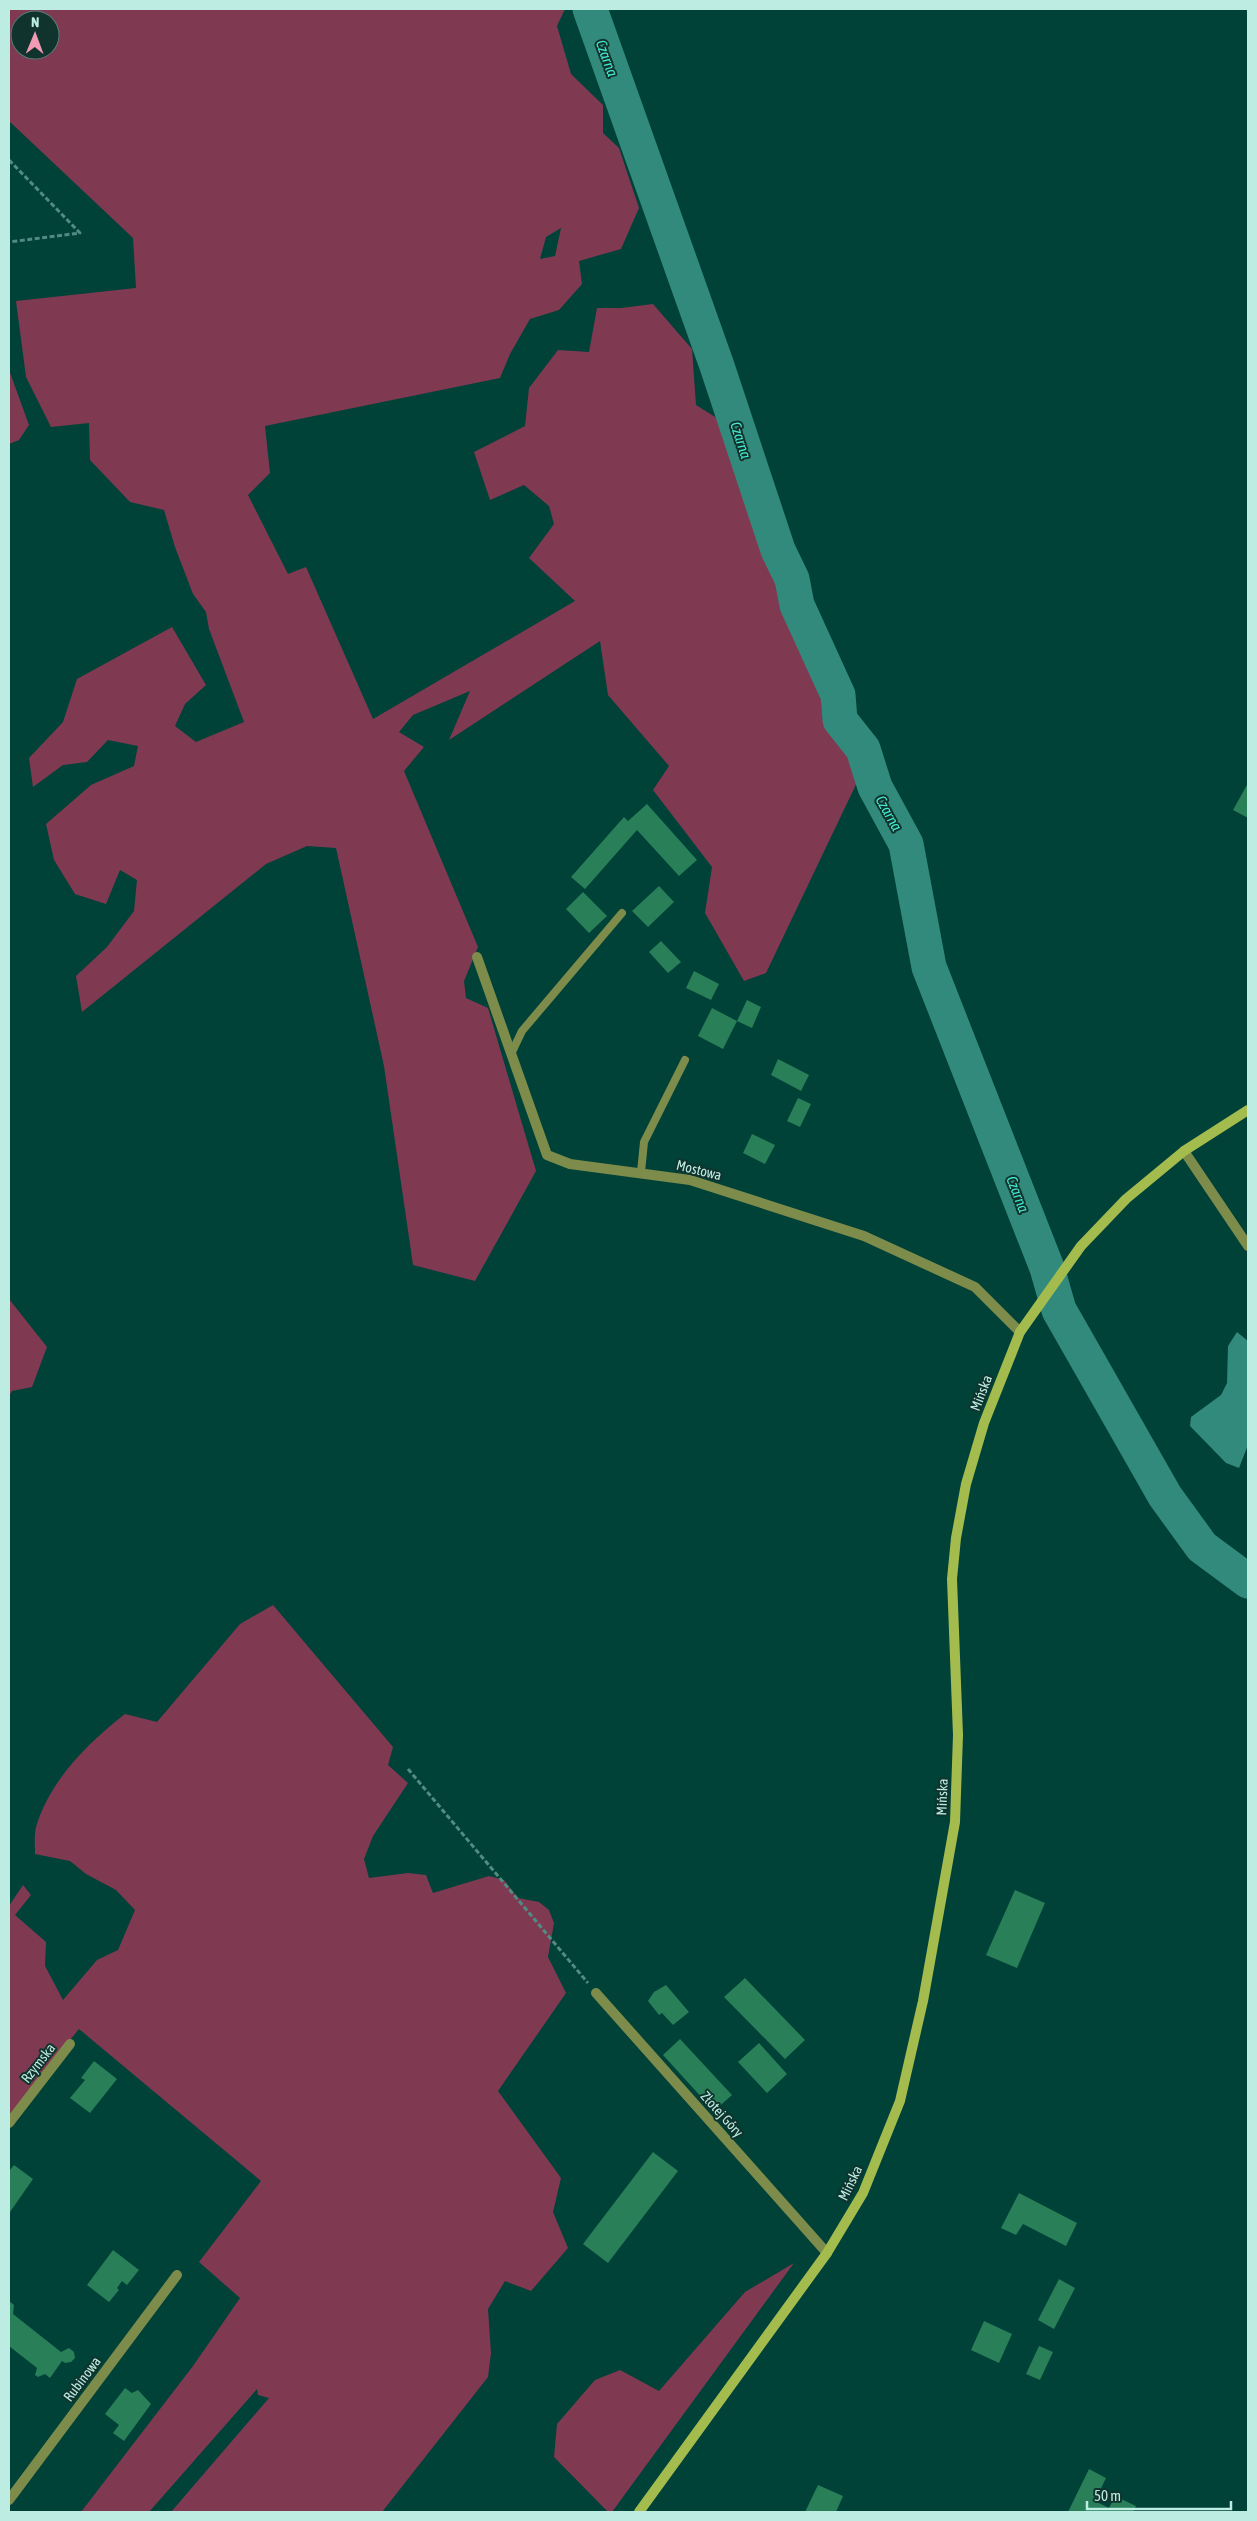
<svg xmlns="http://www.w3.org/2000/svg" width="1257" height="2521" font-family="'Asap Condensed',sans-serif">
<rect width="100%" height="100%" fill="#004138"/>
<!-- green -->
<g fill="#7f3a52" fill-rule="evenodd">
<path d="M9,9H565L557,26L571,74L603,105V133L619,148L639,208L621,249L579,261L582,284L559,310L530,319L510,354L500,378L265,426L270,473L248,495L288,574L306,567L373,719L575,601L529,558L554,524L549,506L524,485L490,500L474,452L525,426L529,388L558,350L589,352L597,308H621L653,304L692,349L696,405L720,420L759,535L819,681L823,721L847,742L861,774L766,973L744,981L705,913L712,867L653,790L669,766L608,695L600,641L449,740L470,691L413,715L399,732L424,747L404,771L478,947L464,981L466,998L488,1008L536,1171L475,1281L413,1265L384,1066L336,848L307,846L266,864L82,1012L76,976L107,947L134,911L137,880L120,870L106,904L75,894L54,860L46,824L91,785L134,766L138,746L108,740L87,762L63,765L33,787L29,758L63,722L77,679L172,627L206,685L185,704L175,726L196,742L244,722L209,629L206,612L193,594L175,547L164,510L130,502L90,460L89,423L51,427L26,377L16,301L136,288L133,238L9,121ZM20,20H50V50H20ZM561,228L555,256L540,259L546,237Z"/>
<polygon points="9,370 29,425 19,440 9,444"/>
<polygon points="9,1299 47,1347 32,1387 12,1391 9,1396"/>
<path d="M273,1605L393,1747L388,1765L408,1783L373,1836L364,1859L369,1878L408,1873L426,1875L433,1893L489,1876L504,1880L518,1898L539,1902L549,1910L554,1923L548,1957L566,1993L498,2091L561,2178L553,2212L568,2248L531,2291L505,2281L488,2309L491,2353L488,2377L382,2512H171L269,2398L258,2395L257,2389L149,2512H81L193,2366L240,2298L199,2262L261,2181L79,2029L9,2115V1906L23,1885L31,1895L15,1915L46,1942L45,1966L63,2000L97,1960L118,1950L135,1910L116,1890L86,1874L70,1861L35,1854C35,1845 34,1835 36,1827C50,1780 88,1743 125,1714L157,1722L240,1624Z"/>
<polygon points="794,2263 612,2512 608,2512 554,2457 557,2424 595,2380 620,2370 659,2391 745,2292"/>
</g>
<!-- water -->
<polygon fill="#318a7b" points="1237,1332 1248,1341 1248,1445 1239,1468 1226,1463 1190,1426 1191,1417 1221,1395 1227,1383 1228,1346"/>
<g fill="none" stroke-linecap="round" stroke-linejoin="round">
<!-- river -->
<polyline stroke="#318a7b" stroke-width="35" points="590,9 717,366 778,550 792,579 797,605 838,695 840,720 863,749 875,787 906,844 929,967 1047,1268 1059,1310 1165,1496 1202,1547 1248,1581"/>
</g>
<!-- building -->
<g fill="#287f58">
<polygon points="1248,783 1248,818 1233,810"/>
<polygon points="647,804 697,860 679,876 637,830 585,889 571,877 624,817 628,821"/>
<polygon points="659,886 674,902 648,927 632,911"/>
<polygon points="583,892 607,916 589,933 566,909"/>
<polygon points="661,941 681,962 668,973 649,952"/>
<polygon points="694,971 719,984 711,1000 686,988"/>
<polygon points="747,1000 761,1007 752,1028 737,1021 723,1049 698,1036 712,1008 737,1021"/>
<polygon points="778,1059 809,1075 801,1091 771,1075"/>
<polygon points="798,1098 811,1104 800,1127 787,1121"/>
<polygon points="752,1134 775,1145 765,1164 743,1153"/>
<polygon points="1015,1890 1045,1903 1017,1968 986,1955"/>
<polygon points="745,1978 805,2040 785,2059 724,1997"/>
<polygon points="666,1985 689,2012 673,2025 662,2013 659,2015 648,2001 654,1992"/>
<polygon points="680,2039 732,2095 714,2111 663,2055"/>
<polygon points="759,2043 787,2074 767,2093 738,2062"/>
<polygon points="94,2061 117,2079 90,2113 70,2098 85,2080 81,2078"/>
<polygon points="653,2152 678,2171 608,2263 583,2244"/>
<polygon points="14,2165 33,2179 10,2212 9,2171"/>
<polygon points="1019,2193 1077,2223 1066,2246 1023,2224 1016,2235 1001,2228"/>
<polygon points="113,2250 139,2270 127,2285 122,2281 117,2288 119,2290 109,2302 87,2285"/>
<polygon points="1059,2279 1075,2288 1054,2329 1038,2320"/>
<polygon points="9,2301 14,2305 13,2314 61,2352 69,2348 74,2352 75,2358 71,2362 65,2363 62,2361 50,2378 45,2374 38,2377 35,2375 37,2368 9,2346"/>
<polygon points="984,2321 1012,2334 999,2363 971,2350"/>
<polygon points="1039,2346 1053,2352 1040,2380 1026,2374"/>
<polygon points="125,2388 132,2393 138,2390 151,2404 124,2441 113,2433 119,2425 105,2414"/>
<polygon points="1089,2469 1106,2478 1095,2501 1109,2508 1115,2496 1136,2506 1133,2512 1068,2512"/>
<polygon points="818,2485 843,2496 836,2512 805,2512"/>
</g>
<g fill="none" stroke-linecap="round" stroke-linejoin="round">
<!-- path -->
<g stroke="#518b82" stroke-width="3" stroke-dasharray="5 2.5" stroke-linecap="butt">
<polyline points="9,160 80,233 9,242"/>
<polyline points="408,1769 588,1983"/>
</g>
<!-- lane -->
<g stroke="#7d8c4b" stroke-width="8">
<polyline points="512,1052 522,1031 622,913"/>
<polyline points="641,1172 644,1142 685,1060"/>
</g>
<!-- street -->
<g stroke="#7d8c4b" stroke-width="10">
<polyline points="477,957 547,1155 570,1164 690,1180 864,1236 975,1287 1020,1332"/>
<polyline points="1184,1151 1248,1246"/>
<polyline points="596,1993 827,2253"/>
<polyline points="9,2123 70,2044"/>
<polyline points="9,2500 177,2275"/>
</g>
<!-- secondary -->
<polyline stroke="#a4bc4e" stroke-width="10" points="639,2512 827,2253 863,2193 900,2101 923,2001 955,1822 958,1735 952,1579 956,1538 966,1484 984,1423 1020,1332 1081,1246 1126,1199 1184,1151 1248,1110"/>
</g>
<g text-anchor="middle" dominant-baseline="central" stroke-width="4" stroke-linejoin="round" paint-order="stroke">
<!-- street labels -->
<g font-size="14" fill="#bcece2" stroke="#11332d">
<text transform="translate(699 1170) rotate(14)">Mostowa</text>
<text transform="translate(981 1393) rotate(-69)">Mińska</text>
<text transform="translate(942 1797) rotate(-88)">Mińska</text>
<text transform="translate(38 2063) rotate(-52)">Rzymska</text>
<text transform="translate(722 2114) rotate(48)">Złotej Góry</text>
<text transform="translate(850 2183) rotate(-64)">Mińska</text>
<text transform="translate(82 2379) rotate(-53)">Rubinowa</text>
</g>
<!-- water labels -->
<g font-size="15" font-style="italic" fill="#42ebd1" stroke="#11332d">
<text transform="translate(607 58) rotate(70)">Czarna</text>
<text transform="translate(741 440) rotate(72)">Czarna</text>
<text transform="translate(889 813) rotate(61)">Czarna</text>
<text transform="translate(1018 1194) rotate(69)">Czarna</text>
</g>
</g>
<!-- border -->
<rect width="1257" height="2521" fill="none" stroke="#bcece2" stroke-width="20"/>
<!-- north arrow -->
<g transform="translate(35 35) rotate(1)"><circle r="24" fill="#11332d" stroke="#557d75"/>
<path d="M0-4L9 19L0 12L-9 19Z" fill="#f09ab4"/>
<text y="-8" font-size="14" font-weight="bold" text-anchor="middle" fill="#bcece2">N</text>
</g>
<!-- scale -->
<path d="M1087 2501v8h144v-8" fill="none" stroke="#bcece2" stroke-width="2.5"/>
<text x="1094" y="2501" font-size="15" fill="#bcece2" stroke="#11332d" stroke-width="4" paint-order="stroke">50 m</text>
</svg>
